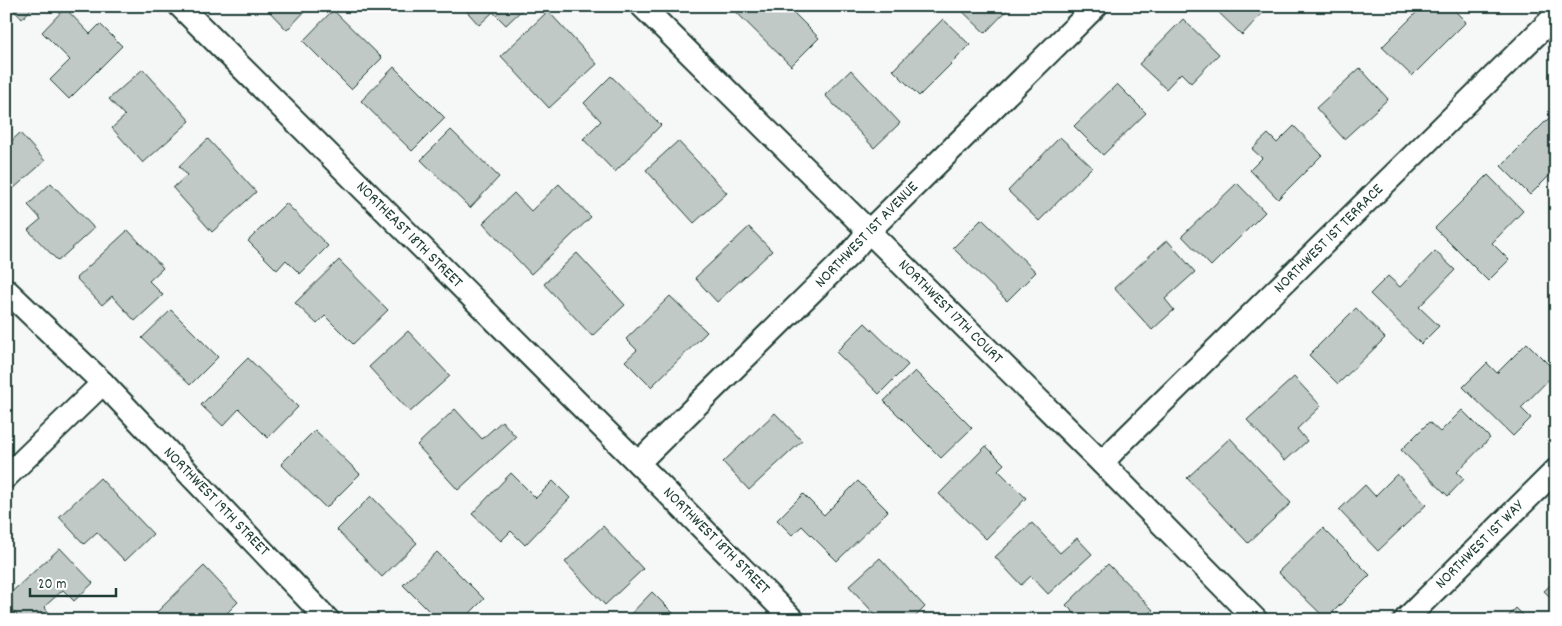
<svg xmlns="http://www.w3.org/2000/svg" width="1562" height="626" font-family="Dekko,sans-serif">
<rect width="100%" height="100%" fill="#f6f7f7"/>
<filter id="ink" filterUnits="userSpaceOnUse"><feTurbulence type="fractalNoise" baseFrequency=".02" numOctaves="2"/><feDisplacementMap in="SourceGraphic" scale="10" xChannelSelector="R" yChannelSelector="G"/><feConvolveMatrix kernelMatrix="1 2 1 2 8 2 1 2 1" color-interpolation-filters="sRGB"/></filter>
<g filter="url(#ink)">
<!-- building -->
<g fill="#c0c9c6" stroke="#1f3d34">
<polygon points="10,6 34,6 22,19"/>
<polygon points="264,6 310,6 287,30"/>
<polygon points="462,6 526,6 506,25 493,12 479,25"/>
<polygon points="734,6 787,6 819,38 791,66 732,8"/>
<polygon points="957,6 1011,6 985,33"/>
<polygon points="1212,6 1269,6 1242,35"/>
<polygon points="1423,6 1450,6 1466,22 1412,76 1382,47"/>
<polygon points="1473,6 1484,6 1478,12"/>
<polygon points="65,8 90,34 100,24 122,46 69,99 50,80 70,60 42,32"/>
<polygon points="333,10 382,58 351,89 303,41"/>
<polygon points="548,11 597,64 549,108 501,56"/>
<polygon points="943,19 970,45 919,96 893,70"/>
<polygon points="1183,19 1219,54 1191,83 1181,73 1166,89 1139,64"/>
<polygon points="394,67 445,118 412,151 361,101"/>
<polygon points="1360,68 1388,99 1344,139 1316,108"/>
<polygon points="143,69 190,121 143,163 112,128 125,116 109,99"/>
<polygon points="851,70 900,123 874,148 825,95"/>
<polygon points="611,76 661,125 615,172 583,139 601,121 584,103"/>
<polygon points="1117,84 1146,113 1103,155 1074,126"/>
<polygon points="1555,112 1556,169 1530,195 1501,166"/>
<polygon points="1294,126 1322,155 1278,199 1250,170 1262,158 1252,149 1268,134 1277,143"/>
<polygon points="451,130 499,177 470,208 421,160"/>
<polygon points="20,133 45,161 6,195 6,142 8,144"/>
<polygon points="1060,137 1092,167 1039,221 1008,191"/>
<polygon points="208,139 256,192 212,232 173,188 187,175 179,166"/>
<polygon points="678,141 727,193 694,223 646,170"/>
<polygon points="1488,175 1523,211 1492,243 1509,260 1488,281 1435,228"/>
<polygon points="51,183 94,228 58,261 28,230 41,219 28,205"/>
<polygon points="1237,183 1265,212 1211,266 1182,236"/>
<polygon points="559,184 591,217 531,274 483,223 514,193 531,211"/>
<polygon points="286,203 328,246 300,274 286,260 277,270 248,241"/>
<polygon points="982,219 1036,272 1007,301 953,248"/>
<polygon points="749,227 772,251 717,302 695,278"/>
<polygon points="128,230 163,268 149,281 163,295 135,321 112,296 102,305 76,278"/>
<polygon points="1167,240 1195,272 1165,299 1174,310 1152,330 1114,288"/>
<polygon points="1435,251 1455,270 1419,307 1439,326 1421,344 1370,294 1388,276 1400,287"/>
<polygon points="577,253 625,305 592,336 544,284"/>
<polygon points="339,260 388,310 353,344 325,316 317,324 295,303"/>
<polygon points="670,296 707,332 651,387 625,361 637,350 626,339"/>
<polygon points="1356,308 1385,338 1338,384 1309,355"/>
<polygon points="171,310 218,357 190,385 142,338"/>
<polygon points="1556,319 1556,329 1551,324"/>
<polygon points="865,323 908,365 879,394 836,352"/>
<polygon points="408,331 450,376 410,412 369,367"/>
<polygon points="1527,343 1556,372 1521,408 1531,418 1513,436 1463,387 1487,363 1497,373"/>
<polygon points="248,358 298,407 268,438 239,409 223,426 201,405"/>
<polygon points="915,371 972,428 941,458 884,401"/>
<polygon points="1294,377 1321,406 1297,429 1307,441 1285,461 1247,420"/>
<polygon points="455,409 482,439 502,421 516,437 458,490 417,445"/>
<polygon points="1462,410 1490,438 1457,472 1464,479 1448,496 1401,450 1429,422 1440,432"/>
<polygon points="775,413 802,441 749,490 723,462"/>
<polygon points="315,430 360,474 326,508 281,464"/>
<polygon points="1230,438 1291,503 1248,543 1187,478"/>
<polygon points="986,446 1004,464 998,470 1026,498 986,539 939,494"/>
<polygon points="511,473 536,498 553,481 570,498 525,545 511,531 501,541 472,514"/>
<polygon points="1397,474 1426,505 1378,551 1339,510 1365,485 1375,496"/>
<polygon points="100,478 153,534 125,561 97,532 84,544 59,517"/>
<polygon points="858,481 888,511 837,561 802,526 792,535 777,520 803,494 824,515"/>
<polygon points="371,496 417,543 382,577 337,530"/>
<polygon points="1032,523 1060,553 1077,538 1092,554 1048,594 1031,576 1021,585 995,557"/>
<polygon points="603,526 643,569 605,605 565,562"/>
<polygon points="1323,528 1370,575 1326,619 1278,572"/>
<polygon points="60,548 93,583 74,601 63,590 44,607 56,620 14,620 12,618 17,615 6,604 6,597"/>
<polygon points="437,552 484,599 463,620 438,620 403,585"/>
<polygon points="880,558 925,607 912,620 880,620 849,586"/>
<polygon points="1108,564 1153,610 1143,620 1081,620 1066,605"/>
<polygon points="204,566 238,602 220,620 163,620 156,613"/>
<polygon points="1556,580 1556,603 1544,591"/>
<polygon points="652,592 680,620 625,620"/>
<polygon points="1516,608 1528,620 1505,620"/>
</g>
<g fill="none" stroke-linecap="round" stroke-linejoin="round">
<!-- minor casing -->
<g stroke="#1f3d34" stroke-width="26">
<g id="minor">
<polyline points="180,6 638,463 793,620"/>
<polyline points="642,6 1102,463 1256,620"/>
<polyline points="6,290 103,383 328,620"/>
<polyline points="638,463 849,255 869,231 1096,6"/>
<polyline points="1102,463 1119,445 1556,15"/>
<polyline points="6,477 103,383"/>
<polyline points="1405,620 1556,470"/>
</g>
</g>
<!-- minor -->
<use href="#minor" stroke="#fff" stroke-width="22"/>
</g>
</g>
<g text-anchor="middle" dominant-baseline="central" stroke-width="5" stroke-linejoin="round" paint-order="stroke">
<!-- street labels -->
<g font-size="16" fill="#1f3d34" stroke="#fff">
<text transform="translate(409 235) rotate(45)">NORTHEAST 18TH STREET</text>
<text transform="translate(867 235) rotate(-46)">NORTHWEST 1ST AVENUE</text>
<text transform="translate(1329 239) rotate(-45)">NORTHWEST 1ST TERRACE</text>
<text transform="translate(950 312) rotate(45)">NORTHWEST 17TH COURT</text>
<text transform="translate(216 502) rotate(46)">NORTHWEST 19TH STREET</text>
<text transform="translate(716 541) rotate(45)">NORTHWEST 18TH STREET</text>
<text transform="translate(1480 545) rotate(-45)">NORTHWEST 1ST WAY</text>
</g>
</g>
<!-- margin -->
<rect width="1562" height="626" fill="none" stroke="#fff" stroke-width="25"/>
<rect x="12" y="12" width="1537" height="601" fill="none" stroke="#1f3d34" stroke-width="2" filter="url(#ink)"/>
<!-- scale -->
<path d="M30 588v8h86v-8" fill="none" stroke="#1f3d34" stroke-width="2.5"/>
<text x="38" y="588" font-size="15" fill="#1f3d34" stroke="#ffffff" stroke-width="4" paint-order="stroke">20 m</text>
</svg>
